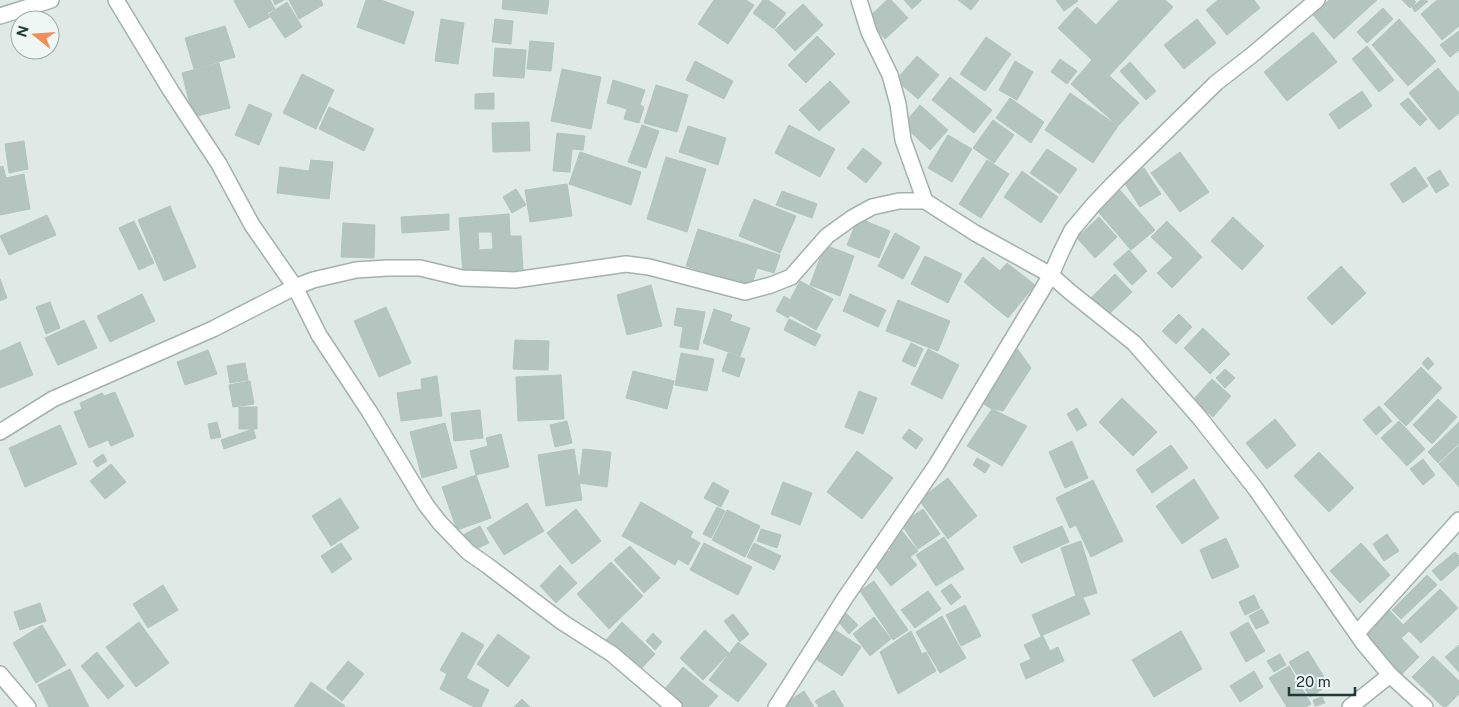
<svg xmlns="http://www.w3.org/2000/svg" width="1459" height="707" font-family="'Public Sans',sans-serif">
<rect width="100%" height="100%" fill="#dfeae6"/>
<!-- building -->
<g fill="#b4c5c0" stroke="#b1c4be" fill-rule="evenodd">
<polygon points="236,0 270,0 275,9 267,13 270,17 249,28 234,1"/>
<polygon points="273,0 284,0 275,5"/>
<polygon points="289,0 321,0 323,5 299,19"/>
<polygon points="366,0 381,0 414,12 404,44 357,27"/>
<polygon points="503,0 549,0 547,14 502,9"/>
<polygon points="714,0 746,0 754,5 728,44 698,24"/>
<polygon points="763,0 768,0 786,13 774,29 753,13"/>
<polygon points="887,0 891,0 908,18 885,39 867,19"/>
<polygon points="904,0 922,0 912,9"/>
<polygon points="958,0 979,0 971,10"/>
<polygon points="1056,0 1077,0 1078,1 1064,11"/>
<polygon points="1119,0 1165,0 1173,7 1109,76 1058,28 1077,7 1096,25"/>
<polygon points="1218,0 1254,0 1260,8 1227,35 1206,10"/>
<polygon points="1329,0 1377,0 1334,39 1313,15"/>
<polygon points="1402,0 1414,0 1416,2 1410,8"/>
<polygon points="1421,0 1428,1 1415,12 1412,7"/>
<polygon points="1437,0 1459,0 1459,26 1442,40 1421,14"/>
<polygon points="287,2 302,27 285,38 269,14"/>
<polygon points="803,4 823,25 795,51 775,30"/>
<polygon points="1383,8 1393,19 1367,43 1357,32"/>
<polygon points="441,19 464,23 458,64 435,61"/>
<polygon points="495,19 513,21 511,44 492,42"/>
<polygon points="1197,19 1216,43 1184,69 1164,45"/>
<polygon points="1399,19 1436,61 1408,86 1372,45"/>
<polygon points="225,26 235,57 194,69 185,38"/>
<polygon points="1459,31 1459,50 1450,57 1440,45"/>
<polygon points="1313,32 1337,62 1287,101 1264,72"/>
<polygon points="817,36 835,54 806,83 788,65"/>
<polygon points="986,37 1011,54 985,91 960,74"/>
<polygon points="530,41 554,43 551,71 527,69"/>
<polygon points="1367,46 1394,80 1379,92 1352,59"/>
<polygon points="495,48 526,50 524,78 493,76"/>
<polygon points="917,56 939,75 918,99 896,80"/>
<polygon points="1060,59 1077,71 1067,84 1051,72"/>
<polygon points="1092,60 1139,103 1118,126 1071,84"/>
<polygon points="695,61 733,81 724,99 686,80"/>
<polygon points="1015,61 1033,72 1017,100 999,90"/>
<polygon points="1130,62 1156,91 1146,100 1120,71"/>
<polygon points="219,63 230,108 193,117 182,73"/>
<polygon points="1438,68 1459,93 1459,113 1439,130 1409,93"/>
<polygon points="562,69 601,77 591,129 551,121"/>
<polygon points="302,74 334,90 316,129 283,113"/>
<polygon points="950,77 992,110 974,133 932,100"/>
<polygon points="613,80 645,90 640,105 644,107 639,123 624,119 627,109 607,103"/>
<polygon points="830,81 850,102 819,131 799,110"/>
<polygon points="656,85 688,95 677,132 644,123"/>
<polygon points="1362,91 1372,106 1339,129 1329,114"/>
<polygon points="494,93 494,109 475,109 475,94"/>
<polygon points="1070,93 1118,126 1093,163 1045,130"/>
<polygon points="1010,98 1044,122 1031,143 996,118"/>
<polygon points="1408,98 1427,119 1420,126 1400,104"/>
<polygon points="249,104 272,114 259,145 235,135"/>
<polygon points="920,105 948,130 930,150 903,125"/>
<polygon points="329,107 374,129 364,151 319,129"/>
<polygon points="993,120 1014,135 994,163 973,148"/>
<polygon points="529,122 530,151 493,152 492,123"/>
<polygon points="642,125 659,131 646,168 628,162"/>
<polygon points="789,125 835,149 820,177 775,153"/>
<polygon points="688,126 726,138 718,165 679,152"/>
<polygon points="557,133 585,136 583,150 572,149 570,172 553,171"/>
<polygon points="948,135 972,149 952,182 928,168"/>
<polygon points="24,141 28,169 9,173 5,144"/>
<polygon points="863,148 882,163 866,183 847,168"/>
<polygon points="1047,149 1077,169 1060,194 1030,173"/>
<polygon points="580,152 641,172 631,205 569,184"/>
<polygon points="1180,152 1209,192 1180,212 1151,173"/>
<polygon points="666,157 706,169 687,232 647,219"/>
<polygon points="311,160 333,162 329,199 277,193 280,167 309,171"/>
<polygon points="987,160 1009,174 981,218 959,204"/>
<polygon points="3,166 6,178 24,174 30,209 0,215 0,167"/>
<polygon points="1415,167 1428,186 1403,203 1390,184"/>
<polygon points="1144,168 1161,194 1140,207 1124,182"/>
<polygon points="1440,170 1449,185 1436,193 1427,178"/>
<polygon points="1022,171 1058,197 1041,223 1004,197"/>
<polygon points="567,184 572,216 530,222 525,190"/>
<polygon points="1118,188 1155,230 1131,250 1095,208"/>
<polygon points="516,189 526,205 512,213 503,197"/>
<polygon points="782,191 817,204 812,218 776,205"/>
<polygon points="754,199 796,216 780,253 739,236"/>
<polygon points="170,206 196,267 164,281 138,220"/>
<polygon points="449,214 449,230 402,233 401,217"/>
<path d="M509,214L510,236H521L523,271L463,275L459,218ZM478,232H492L493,249L479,250Z"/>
<polygon points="47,215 56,235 9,255 0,236"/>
<polygon points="1099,217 1117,237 1095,258 1077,238"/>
<polygon points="1233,217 1264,246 1242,270 1211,241"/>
<polygon points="858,218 890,231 879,258 847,245"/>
<polygon points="134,221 154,263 139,270 119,228"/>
<polygon points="1167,221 1202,257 1172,288 1157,273 1173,258 1151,237"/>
<polygon points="343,223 375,225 374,258 341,257"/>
<polygon points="698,229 780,255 774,273 757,268 751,287 686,266"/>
<polygon points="895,233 920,247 903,279 878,266"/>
<polygon points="825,245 854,256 840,296 810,285"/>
<polygon points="1129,250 1147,271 1132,285 1113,264"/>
<polygon points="925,256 962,274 948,303 911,284"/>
<polygon points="983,257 1000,271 1007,263 1035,285 1008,318 964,282"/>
<polygon points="1341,266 1366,293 1332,325 1307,298"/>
<polygon points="1115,274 1132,292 1106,317 1089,300"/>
<polygon points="0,279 7,298 0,301"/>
<polygon points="800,281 833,299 816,330 790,315 788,318 776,311 784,296 790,300"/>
<polygon points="651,285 662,326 627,335 617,295"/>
<polygon points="142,294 155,321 110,342 97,316"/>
<polygon points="850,294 886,310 878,327 843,311"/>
<polygon points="898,300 950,321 938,351 886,331"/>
<polygon points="50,302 60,328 46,334 36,307"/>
<polygon points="386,307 411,363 379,377 354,321"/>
<polygon points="677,308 705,312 698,350 680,347 683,327 674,325"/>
<polygon points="714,309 732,315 730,321 750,328 740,356 703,343"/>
<polygon points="1179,314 1192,327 1176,344 1162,331"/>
<polygon points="789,319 821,335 815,346 784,330"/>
<polygon points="84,320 97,348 58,365 45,338"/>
<polygon points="1203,328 1230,354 1210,374 1184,348"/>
<polygon points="515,340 549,341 548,370 513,369"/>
<polygon points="20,342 33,375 0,388 0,351"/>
<polygon points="911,343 923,349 915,367 902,361"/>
<polygon points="1014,344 1031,368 1003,411 990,408 979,401"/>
<polygon points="928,349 959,365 942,399 911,384"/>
<polygon points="208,350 217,374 185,385 177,362"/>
<polygon points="681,353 714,359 707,391 675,385"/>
<polygon points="728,353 745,359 739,377 722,371"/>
<polygon points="1428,357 1434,364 1428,370 1422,363"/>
<polygon points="245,363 248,380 230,383 227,366"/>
<polygon points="1421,367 1442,388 1406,426 1384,404"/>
<polygon points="1225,369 1235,378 1225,388 1216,378"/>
<polygon points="633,371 674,381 667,409 626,398"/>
<polygon points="561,375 564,419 518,421 516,377"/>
<polygon points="437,376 442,416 401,421 397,393 422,389 421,379"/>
<polygon points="1212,379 1231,396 1213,417 1193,400"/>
<polygon points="250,381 254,404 233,407 229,385"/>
<polygon points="859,391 877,398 863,434 845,427"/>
<polygon points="115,392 134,436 111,446 108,440 89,448 74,412 82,409 80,403 102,393 104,396"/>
<polygon points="1122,398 1157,432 1133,456 1099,422"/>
<polygon points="1438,399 1457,417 1432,444 1413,425"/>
<polygon points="1379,406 1392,421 1376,435 1363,420"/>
<rect x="239" y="407" width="18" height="22"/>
<polygon points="1077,408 1087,425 1077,431 1067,414"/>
<polygon points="992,409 1027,426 1002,466 967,446"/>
<polygon points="480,410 483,438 454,441 451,413"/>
<polygon points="1275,419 1296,445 1267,469 1246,443"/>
<polygon points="567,421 572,443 555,447 550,425"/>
<polygon points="1399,421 1425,449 1407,466 1381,438"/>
<polygon points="217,422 221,437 211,439 208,424"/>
<polygon points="1459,422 1459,443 1438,463 1428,452"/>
<polygon points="445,423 457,468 422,478 410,432"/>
<polygon points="60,425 77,464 25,487 9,448"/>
<polygon points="253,429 256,438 224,449 221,440"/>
<polygon points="909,429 923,439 916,449 902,438"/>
<polygon points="501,434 509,467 476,475 470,451 488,446 486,438"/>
<polygon points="1072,441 1088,478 1065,488 1049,452"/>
<polygon points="1171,445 1188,468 1152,493 1136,470"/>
<polygon points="1459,445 1459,487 1439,464"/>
<polygon points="574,449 582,500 546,506 538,455"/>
<polygon points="583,449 611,452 607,487 579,483"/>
<polygon points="857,451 893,478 862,519 827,492"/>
<polygon points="1319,452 1354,488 1329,512 1294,476"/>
<polygon points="103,454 107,461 97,467 93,461"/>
<polygon points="977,458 990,465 985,473 973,465"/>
<polygon points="1423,459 1435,475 1423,485 1410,469"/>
<polygon points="111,464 126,482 105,499 90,481"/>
<polygon points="476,475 491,518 457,530 442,487"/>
<polygon points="948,478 977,516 948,539 919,500"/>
<polygon points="1194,479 1219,518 1182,544 1156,506"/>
<polygon points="1093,480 1123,541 1091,557 1076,525 1070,528 1056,498"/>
<polygon points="713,482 729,491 721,507 704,498"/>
<polygon points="783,482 812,493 800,525 771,514"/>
<polygon points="340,498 359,528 331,546 312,516"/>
<polygon points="641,502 693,532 690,537 700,543 688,565 678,559 675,565 622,536"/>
<polygon points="527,503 544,531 504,555 487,528"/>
<polygon points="717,507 725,511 711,538 703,534"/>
<polygon points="576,509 601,541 572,564 547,533"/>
<polygon points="923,509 940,534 918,549 901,524"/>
<polygon points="727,510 760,526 745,557 712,540"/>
<polygon points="480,526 489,543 471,551 463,535"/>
<polygon points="1062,526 1069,542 1021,563 1013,547"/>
<polygon points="761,529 781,535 777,548 757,541"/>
<polygon points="902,531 918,551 910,557 917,565 891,586 873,563 891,550 886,544"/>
<polygon points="1387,534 1399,551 1384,561 1373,544"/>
<polygon points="944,537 964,569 936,586 916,555"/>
<polygon points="1226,538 1239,567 1212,579 1200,550"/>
<polygon points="1081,541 1097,593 1077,599 1061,548"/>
<polygon points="341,543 352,559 332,573 321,556"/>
<polygon points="704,543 752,567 738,595 690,570"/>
<polygon points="754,543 781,556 774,570 747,557"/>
<polygon points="1361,543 1390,575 1360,603 1330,571"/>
<polygon points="630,546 660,578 644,593 614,560"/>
<polygon points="1455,552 1459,556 1459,565 1441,581 1432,571"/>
<polygon points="611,562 643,596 609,629 577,594"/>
<polygon points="560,565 577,583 556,603 540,586"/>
<polygon points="1427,575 1437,585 1401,619 1392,610"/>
<polygon points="874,581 908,630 893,640 860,591"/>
<polygon points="951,584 961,597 951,605 941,591"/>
<polygon points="163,585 178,610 148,628 133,604"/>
<polygon points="1440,589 1458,608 1421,643 1403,625"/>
<polygon points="928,591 941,609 915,628 901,610"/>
<polygon points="1254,595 1260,608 1245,615 1239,602"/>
<polygon points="1075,596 1077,600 1083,598 1090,614 1041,636 1032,615"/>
<polygon points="40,603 46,621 20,630 14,612"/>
<polygon points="965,605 981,636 961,646 946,615"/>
<polygon points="1262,609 1269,623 1256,629 1249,616"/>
<polygon points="1389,610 1409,631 1401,638 1419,657 1402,674 1364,634"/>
<polygon points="844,611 858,625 849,634 836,619"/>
<polygon points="733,614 749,634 740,642 724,621"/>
<polygon points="942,616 966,658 940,673 916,632"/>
<polygon points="874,617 891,639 870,656 853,634"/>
<polygon points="139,622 169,663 136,687 106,647"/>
<polygon points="622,622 655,654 639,671 606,640"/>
<polygon points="1248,622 1265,651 1246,662 1230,633"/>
<polygon points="42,625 66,665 36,683 13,643"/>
<polygon points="705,630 729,653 703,680 680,658"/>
<polygon points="835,630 861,647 842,676 816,659"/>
<polygon points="911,631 922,654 926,652 936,671 898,694 880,652"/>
<polygon points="1181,631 1202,669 1154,697 1132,660"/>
<polygon points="462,632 484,645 466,678 489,690 481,707 474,707 440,689 447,674 440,670"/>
<polygon points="653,633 662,642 655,650 646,641"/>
<polygon points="498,634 530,657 508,687 477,664"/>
<polygon points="1043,636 1050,651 1058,647 1064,661 1026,679 1020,664 1031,659 1024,645"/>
<polygon points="738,642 767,664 738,702 709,680"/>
<polygon points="1459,645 1459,672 1445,657"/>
<polygon points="1308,651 1329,685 1310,697 1289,662"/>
<polygon points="97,652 124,686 108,699 81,666"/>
<polygon points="1280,654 1286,665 1274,672 1267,661"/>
<polygon points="1433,656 1459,681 1459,694 1446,707 1443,707 1412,677"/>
<polygon points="348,661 364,674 342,701 326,688"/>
<polygon points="1289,666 1311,704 1306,707 1287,707 1269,678"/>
<polygon points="683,667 718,696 708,707 682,707 663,691"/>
<polygon points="70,669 89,707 49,707 38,685"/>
<polygon points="1254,671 1263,687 1240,702 1230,686"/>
<polygon points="311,682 345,706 344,707 294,707"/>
<polygon points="834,690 844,707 819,707 815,701"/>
<polygon points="804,691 814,707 783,707 782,705"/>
<polygon points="1322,697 1325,703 1315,706 1313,700"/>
<polygon points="522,699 530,707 514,707"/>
</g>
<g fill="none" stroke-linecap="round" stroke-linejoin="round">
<!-- minor casing -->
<g stroke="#a2b2ae" stroke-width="18">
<g id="minor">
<polyline points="859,0 869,32 890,75 898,104 903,140 925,201"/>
<polyline points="0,16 51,0"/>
<polyline points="0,432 53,399 213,329 295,287 313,280 356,270 387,268 420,268 462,278 515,280 626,264 649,267 745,292 771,285 791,277 827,236 852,218 872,207 899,201 925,201 975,233 1051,275 1069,291 1134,343 1199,417 1255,488 1364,644 1390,675 1425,707"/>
<polyline points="1357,633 1459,520"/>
<polyline points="0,674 28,707"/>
<polyline points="776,707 845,598 937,464 1051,275 1062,250 1072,230 1094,204 1117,180 1216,83 1252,55 1317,0"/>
<polyline points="1350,707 1390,675"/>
</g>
</g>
<!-- tertiary casing -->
<g stroke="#a2b2ae" stroke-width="18">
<polyline id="tertiary" points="116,0 171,91 219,164 252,225 295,287 319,335 369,411 426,505 440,523 468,552 488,566 562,622 612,654 674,707"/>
</g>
<!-- minor -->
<use href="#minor" stroke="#fff" stroke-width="15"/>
<!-- tertiary -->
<use href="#tertiary" stroke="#fff" stroke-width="15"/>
</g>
<!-- north arrow -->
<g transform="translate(35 35) rotate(287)"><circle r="24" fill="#eff7f4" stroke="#9caca8"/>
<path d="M0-4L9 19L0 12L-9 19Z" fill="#f48b53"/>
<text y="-8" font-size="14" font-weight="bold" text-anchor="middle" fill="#203b36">N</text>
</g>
<!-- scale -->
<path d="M1289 687v8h66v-8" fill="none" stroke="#203b36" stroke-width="2.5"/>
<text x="1296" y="687" font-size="15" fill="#203b36" stroke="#eff7f4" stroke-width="4" paint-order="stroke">20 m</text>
</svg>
